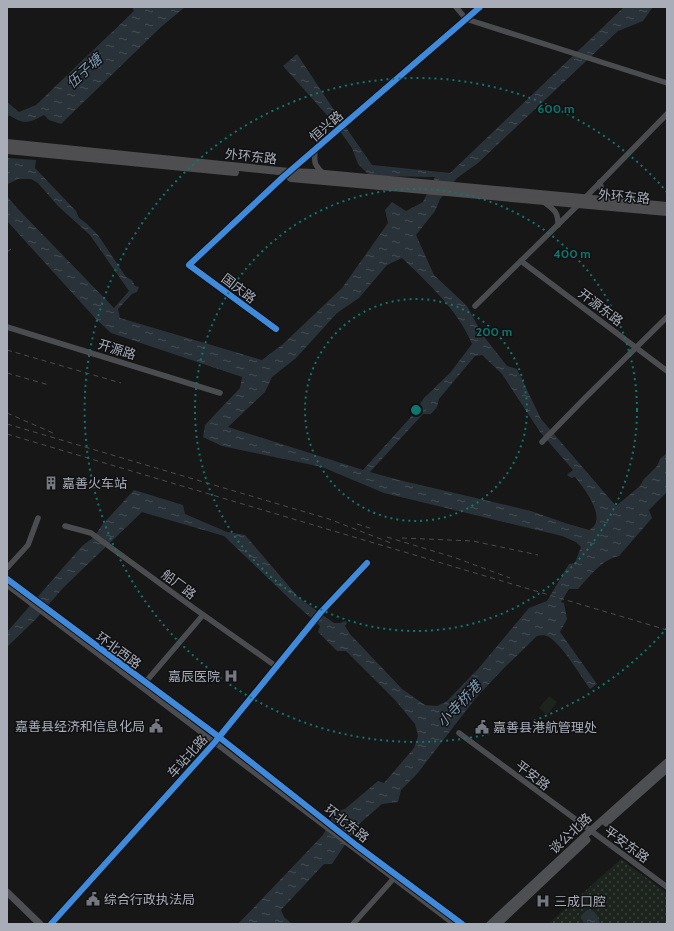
<svg xmlns="http://www.w3.org/2000/svg" width="674" height="931" font-family="Cabin,'Noto Sans SC',sans-serif">
<defs>
<pattern id="park-dots" width="8" height="8" patternUnits="userSpaceOnUse"><rect width="8" height="8" fill="#1d241e"/><path d="M2 2h.1M6 6h.1" fill="none" stroke="#3b413d" stroke-width="1.8" stroke-linecap="round"/></pattern>
<pattern id="water-ripples" width="26" height="14" patternUnits="userSpaceOnUse"><rect width="26" height="14" fill="#2a3239"/><path d="M2 4q2-2 4 0t4 0M15 11q2-2 4 0t4 0" fill="none" stroke="#464d54"/></pattern>
</defs>
<rect width="100%" height="100%" fill="#171717"/>
<!-- park -->
<polygon fill="url(#park-dots)" points="621,859 667,893 667,924 548,924"/>
<!-- pitch -->
<polygon fill="#1d241e" points="549,696 557,702 547,715 539,708"/>
<!-- water -->
<g fill="url(#water-ripples)" fill-rule="evenodd">
<path d="M132,7H185L161,27L61,124L49,120L44,115C29,123 24,125 9,115L7,118V102L19,112L36,105L134,11Z"/>
<path d="M624,7H653L643,21L618,31L478,163L457,178L440,199L435,211L416,235L434,275L467,306L482,334L507,366L517,369L541,419L616,506L640,486L644,479L657,466L660,459L667,453V492L649,510L652,518L619,556C601,560 590,576 578,589H569L561,602L564,603L567,619L560,632L597,684L590,689C580,675 563,646 549,637C545,635 542,635 537,636L503,669L475,699L417,774L401,790L398,802L382,804L358,825L332,864H324L281,910L284,917L292,924H238L323,835L335,812L345,809L378,781L384,783L414,748L418,736L415,724L395,700L346,651H337L318,632L320,626L293,602L224,536L142,512L64,587L35,620L7,647V632L82,546L94,537L102,525L134,490L183,505L185,514L227,532L245,535L299,598L334,623H340L345,621L347,623L345,626L350,634L402,689L425,705L437,706L447,701L478,669L529,608L547,601L569,564L575,563L581,547L576,542L562,536L384,493L322,467L222,446L203,437L205,425L240,388L242,377L111,333L95,318L7,221V196L17,208L114,308L129,291L90,235L58,206L38,183L31,179H18L8,184L7,187V158L36,160L35,168L76,211L79,218L86,223L98,235L126,277L132,280L135,286L139,287L137,292L132,294L118,309L120,318L262,360L283,344L342,288L388,223L385,210L392,202L406,211L423,202L435,177L370,176L358,164L352,148L334,123L283,66L297,54L338,116L372,165L450,173ZM402,258C428,283 458,310 472,344L450,373L424,398L410,418L363,470L228,427L265,392L272,377L296,358L337,313L359,298L387,265ZM482,355L502,374L540,432L573,470L567,475L571,478L575,477C584,488 609,520 589,530L565,523L531,511L399,480L370,472L423,414H431L437,407L439,399L475,356Z"/>
<path d="M587,910C597,910 597,916 600,924H584L581,916Z"/>
</g>
<g fill="none" stroke-linecap="round" stroke-linejoin="round">
<!-- minor -->
<g stroke="#4b4c50" stroke-width="5.5">
<polyline points="456,7 466,19 667,83"/>
<path d="M315,149C314,163 314,165 324,174"/>
<polyline points="600,182 602,192 609,200"/>
<path d="M544,202C554,210 558,211 558,225"/>
<polyline points="521,261 667,371"/>
<polyline points="475,306 579,204 667,114"/>
<polyline points="7,327 220,393"/>
<polyline points="276,329 189,265 283,177 480,7"/>
<polyline points="542,442 585,398 667,317"/>
<polyline points="65,526 91,533 195,609 277,667"/>
<polyline points="7,568 28,545 38,518"/>
<polyline points="7,579 219,737 356,845 462,924"/>
<polyline points="7,585 454,924"/>
<polyline points="143,685 203,615"/>
<polyline points="459,733 667,887"/>
<polyline points="51,924 215,742 321,612 367,563"/>
<polyline points="353,924 395,877"/>
</g>
<!-- major -->
<g stroke="#4d4f52" stroke-width="7">
<polyline points="606,823 667,769"/>
<polyline points="7,892 40,924"/>
<polyline points="490,924 590,831 667,762"/>
<polyline points="498,924 587,840"/>
</g>
<!-- highway -->
<g stroke="#4e4e51" stroke-width="8">
<polyline points="7,143 289,172 314,173 667,206"/>
<polyline points="7,150 235,172"/>
<polyline points="291,178 667,212"/>
</g>
<!-- rail -->
<g stroke="#4b4c4f" stroke-width="1" stroke-dasharray="5 4" stroke-linecap="butt">
<polyline points="7,252 11,249"/>
<polyline points="7,350 121,383"/>
<polyline points="7,373 49,385"/>
<polyline points="7,413 53,433"/>
<polyline points="7,424 329,519 391,543"/>
<polyline points="7,434 667,630"/>
<polyline points="357,524 373,529"/>
<polyline points="387,537 456,558 510,578"/>
<polyline points="402,538 473,541 538,555"/>
</g>
<!-- cycleway casing -->
<g stroke="#111113" stroke-width="8">
<g id="cycleway">
<polyline points="276,329 189,265 283,177 480,7"/>
<polyline points="7,579 219,737 356,845 462,924"/>
<polyline points="51,924 215,742 321,612 367,563"/>
</g>
</g>
<!-- cycleway -->
<use href="#cycleway" stroke="#408adc" stroke-width="6"/>
</g>
<!-- distance rings -->
<g fill="none" stroke="#0f766e" stroke-width="2" stroke-dasharray="2 4">
<circle cx="416" cy="410" r="111"/>
<circle cx="416" cy="410" r="221"/>
<path d="M667 628A332 332 0 1 1 667 192"/>
</g>
<!-- icons -->
<defs>
<g id="building-bare" transform="scale(1.08)"><path d="M-4-6H4V6H1V3H-1V6H-4ZM-2.5-4.3h1.7v1.8h-1.7ZM.8-4.3h1.7v1.8H.8ZM-2.5-1h1.7V.8h-1.7ZM.8-1h1.7V.8H.8Z" fill="#757880" stroke="#111113" stroke-width="2.5" paint-order="stroke"/></g>
<g id="hospital-bare" transform="scale(1.08)"><path d="M-5-5h3v3.5h4V-5h3V5h-3V1.5h-4V5h-3Z" fill="#757880" stroke="#111113" stroke-width="2.5" paint-order="stroke"/></g>
<g id="civic-bare" transform="scale(1.08)"><path d="M-.6-6.5H3V-4.5H.6V-3L4-1V1h2V6H-6V1h2V-1L-.6-3ZM-1.2 2.5V6h2.4V2.5Z" fill="#757880" stroke="#111113" stroke-width="2.5" paint-order="stroke"/></g>
</defs>
<g fill-rule="evenodd">
<use href="#building-bare" x="51" y="483"/>
<use href="#hospital-bare" x="231" y="676"/>
<use href="#civic-bare" x="156" y="726"/>
<use href="#civic-bare" x="482" y="727"/>
<use href="#civic-bare" x="93" y="899"/>
<use href="#hospital-bare" x="543" y="901"/>
</g>
<g text-anchor="middle" dominant-baseline="central" stroke-width="3" stroke-linejoin="round" paint-order="stroke">
<!-- street labels -->
<g font-size="13" fill="#a8adb8" stroke="#111113">
<text transform="translate(326 126) rotate(-41)">恒兴路</text>
<text transform="translate(251 156) rotate(6)">外环东路</text>
<text transform="translate(624 196) rotate(5)">外环东路</text>
<text transform="translate(239 288) rotate(37)">国庆路</text>
<text transform="translate(601 307) rotate(37)">开源东路</text>
<text transform="translate(117 349) rotate(17)">开源路</text>
<text transform="translate(179 584) rotate(37)">船厂路</text>
<text transform="translate(119 650) rotate(36)">环北西路</text>
<text transform="translate(187 756) rotate(-48)">车站北路</text>
<text transform="translate(533 775) rotate(37)">平安路</text>
<text transform="translate(347 823) rotate(38)">环北东路</text>
<text transform="translate(570 833) rotate(-43)">谈公北路</text>
<text transform="translate(627 844) rotate(36)">平安东路</text>
</g>
<!-- poi labels -->
<g font-size="13" fill="#a8adb8" stroke="#111113" text-anchor="start">
<text x="62" y="483">嘉善火车站</text>
<text x="220" y="676" text-anchor="end">嘉辰医院</text>
<text x="145" y="726" text-anchor="end">嘉善县经济和信息化局</text>
<text x="493" y="727">嘉善县港航管理处</text>
<text x="104" y="899">综合行政执法局</text>
<text x="554" y="901">三成口腔</text>
</g>
<!-- water labels -->
<g font-size="14" font-style="italic" fill="#7f9bb3" stroke="#111113">
<text transform="translate(84 71) rotate(-43)">伍子塘</text>
<text transform="translate(459 704) rotate(-47)">小寺桥港</text>
</g>
</g>
<circle cx="416" cy="410" r="6" fill="#0f766e" stroke="#111113" stroke-width="2"/>
<g font-size="12" text-anchor="middle" font-weight="bold" fill="#0f766e" stroke="#111113" stroke-width="3" stroke-linejoin="round" paint-order="stroke">
<text x="556" y="113">600 m</text>
<text x="572" y="258">400 m</text>
<text x="494" y="336">200 m</text>
</g>
<!-- border -->
<rect width="674" height="931" fill="none" stroke="#a8adb8" stroke-width="16"/>
</svg>
